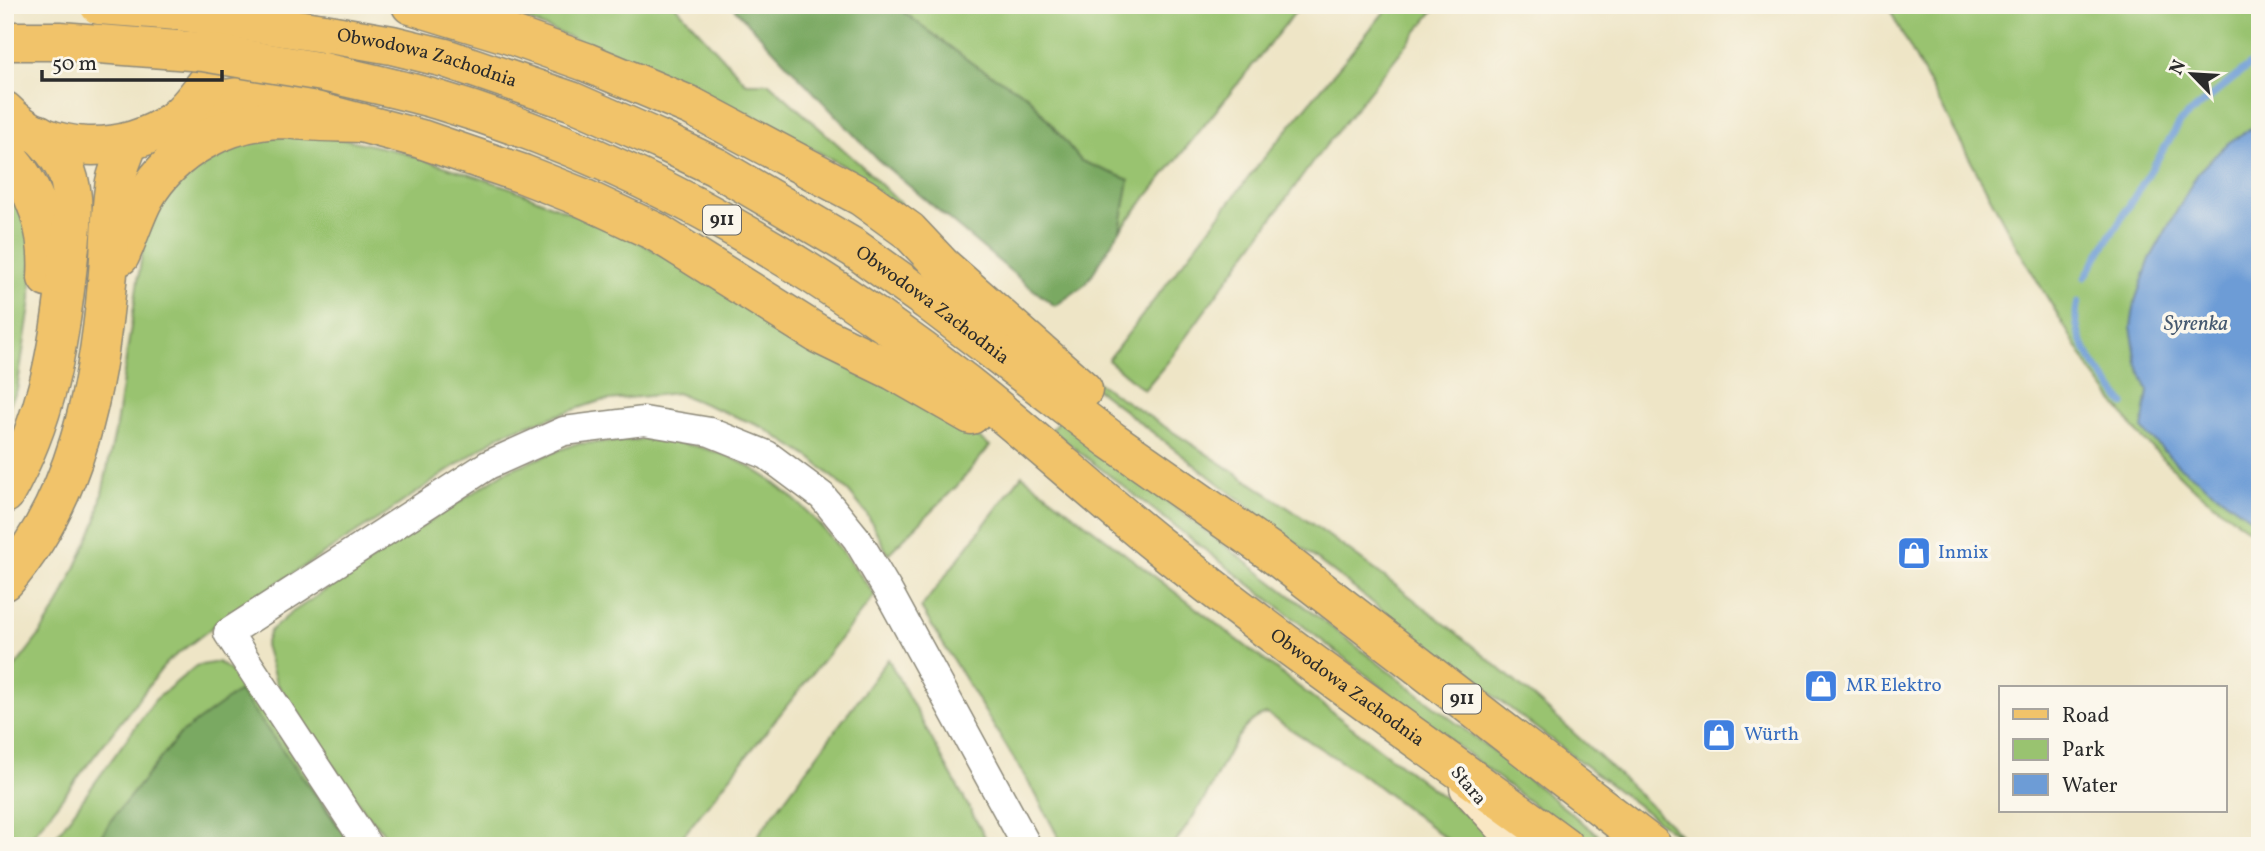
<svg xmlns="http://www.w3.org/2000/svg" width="2265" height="851" font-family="Vollkorn,serif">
<rect width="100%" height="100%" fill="#fbf7ec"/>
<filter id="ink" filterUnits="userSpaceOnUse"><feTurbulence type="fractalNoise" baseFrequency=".0143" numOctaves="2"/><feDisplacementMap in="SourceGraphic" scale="14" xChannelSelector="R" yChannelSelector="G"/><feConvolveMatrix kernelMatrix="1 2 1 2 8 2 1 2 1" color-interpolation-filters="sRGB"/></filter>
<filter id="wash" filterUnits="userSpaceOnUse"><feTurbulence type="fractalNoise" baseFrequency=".00686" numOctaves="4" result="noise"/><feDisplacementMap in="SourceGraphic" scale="28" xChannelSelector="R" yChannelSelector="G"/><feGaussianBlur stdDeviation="1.57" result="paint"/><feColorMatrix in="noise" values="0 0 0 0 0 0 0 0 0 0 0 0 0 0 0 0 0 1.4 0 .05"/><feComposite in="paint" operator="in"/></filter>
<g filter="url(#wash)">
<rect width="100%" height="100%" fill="#eee5c6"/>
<!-- green -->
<g fill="#99c370" stroke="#62774e" stroke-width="2">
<polygon points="488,5 675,5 746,83 769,83 863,167 920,223 842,165 752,116 623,58"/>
<polygon points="894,5 1301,5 1120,230 1129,180 1081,161 1028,96 973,64"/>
<polygon points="1390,5 1438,5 1312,163 1167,363 1144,390 1108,360 1259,164"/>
<polygon points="1887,5 2260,5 2260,538 2191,486 2139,435 2091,371 2016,245"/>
<polygon points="331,136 398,151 511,188 641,243 950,416 990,446 958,485 888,554 867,514 849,492 812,459 762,427 677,393 600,401 502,434 381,517 231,613 167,662 25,846 5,846 5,680 38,637 59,604 96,522 115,432 144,240 173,181 240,137"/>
<polygon points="5,184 32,232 31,300 17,390 5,413"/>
<path d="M1092,379C1170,431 1250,480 1326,534C1456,627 1579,731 1691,846L1440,655L1089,383Z"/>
<polygon points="1060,419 1502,758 1612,846 1586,846 1051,430"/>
<path d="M648,439C667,442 688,443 706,449C782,469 831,535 875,595L675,846H395L365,812L276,682L265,645L270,631L291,613L506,471L575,444Z"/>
<path d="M1022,475L1507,846H1456L1368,779L1267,714C1238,719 1220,773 1206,796C1196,812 1185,831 1172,846H1063L1035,793L921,608Z"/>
<polygon points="888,659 990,846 750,846"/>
<polygon points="218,662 241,678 351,843 180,734 93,846 49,846 155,700 196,666"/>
</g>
<!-- forest -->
<g fill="#7aa962" stroke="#526a46" stroke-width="2">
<polygon points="731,5 894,5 973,64 1028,96 1081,161 1129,180 1120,230 1086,284 1055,306 1026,284 877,159"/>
<polygon points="239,691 353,846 111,846 101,837 111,820 180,734"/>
</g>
<!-- water -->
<polygon fill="#6d9cd6" stroke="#4c6480" stroke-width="2" points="2260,122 2260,525 2178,465 2142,429 2148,391 2137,363 2131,327 2135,301 2150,259 2199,171 2228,143"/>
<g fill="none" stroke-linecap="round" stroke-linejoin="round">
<!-- stream -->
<g stroke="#6d9cd6" stroke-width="7">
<polyline points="2085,277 2181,121 2260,57"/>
<path d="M2078,302C2067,339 2104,376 2124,404"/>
</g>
</g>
</g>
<g filter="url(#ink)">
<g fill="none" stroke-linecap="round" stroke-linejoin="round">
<!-- street casing -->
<g stroke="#8c8878" stroke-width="31">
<polyline id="street" points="368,846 228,633 488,465 564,431 644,421 710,432 767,455 822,496 857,539 888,591 1027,846"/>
</g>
<!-- secondary casing -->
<g stroke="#8c8878" stroke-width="41">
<polyline id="secondary" points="1469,787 1523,846"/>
</g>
<!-- primary casing -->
<g stroke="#8c8878" stroke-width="41">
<g id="primary">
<polyline points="411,5 510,35 586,62 691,106 862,197 909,231 942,266 1083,390"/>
<path id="s1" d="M323,33L392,45L445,58L571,101L660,140L716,167L854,248L928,301L1111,440L1271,552L1652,846"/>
<path id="s2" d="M323,72C361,81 400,89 438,100C630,157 808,260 965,383C1031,435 1093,493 1158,545C1290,651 1429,746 1564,846"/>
<polyline points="191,104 245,96 278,101 421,139 523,174 581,197 656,232 818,334 894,371 971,415"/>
<path d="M5,111C47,156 126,156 174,120C187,110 196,97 206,84"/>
</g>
</g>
<!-- highway casing -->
<g stroke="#8c8878" stroke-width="41">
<g id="highway">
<path d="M5,154C37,188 50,233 47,278"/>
<path d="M120,256C129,237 135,215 145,197C173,149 226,121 281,119C290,119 299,121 308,121C326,123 344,122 362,123"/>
<path d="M5,494C47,419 59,348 68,264C71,235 77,200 67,173C61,158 50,146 39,134"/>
<path d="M5,581C76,500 98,388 107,283C111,250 109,215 115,182C118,169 124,155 129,142"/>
</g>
</g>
<!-- street -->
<use href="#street" stroke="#fff" stroke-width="28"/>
<!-- secondary -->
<use href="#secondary" stroke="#f9e7c3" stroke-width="38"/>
<!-- primary -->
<use href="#primary" stroke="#f1c36a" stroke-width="38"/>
<!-- highway -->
<use href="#highway" stroke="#f1c36a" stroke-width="38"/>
<!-- primary-bridge casing -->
<g stroke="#8c8878" stroke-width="41" stroke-linecap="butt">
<g id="primary-bridge">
<polyline points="99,5 178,11 323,33"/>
<polyline points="5,41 60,41 203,52 323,72"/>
</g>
</g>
<!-- primary-bridge -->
<use href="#primary-bridge" stroke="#f1c36a" stroke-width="38"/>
</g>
</g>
<!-- icons -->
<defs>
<g id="shop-square" transform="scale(1.75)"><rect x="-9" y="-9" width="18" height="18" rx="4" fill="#3f7fe0" stroke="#fbf7ec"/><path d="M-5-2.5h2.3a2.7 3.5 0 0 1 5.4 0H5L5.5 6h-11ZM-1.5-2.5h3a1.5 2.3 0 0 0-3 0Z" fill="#fff"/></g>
</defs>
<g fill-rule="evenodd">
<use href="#shop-square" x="1914" y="553"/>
<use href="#shop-square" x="1821" y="686"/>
<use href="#shop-square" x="1719" y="735"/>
</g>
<g text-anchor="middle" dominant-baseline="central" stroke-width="7" stroke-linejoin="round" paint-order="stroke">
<!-- shield labels -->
<g fill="#fbf7ec" stroke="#696865" stroke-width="2">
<rect x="703" y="205.5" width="38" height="29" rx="5"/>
<rect x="1443" y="684.5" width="38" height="29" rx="5"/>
</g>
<g font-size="18" font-weight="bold" fill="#2b2b2b">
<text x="722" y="220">911</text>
<text x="1462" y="699">911</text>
</g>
<!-- street labels -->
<g font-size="19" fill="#2b2b2b" stroke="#fbf7ec">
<text stroke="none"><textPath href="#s1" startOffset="107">Obwodowa Zachodnia</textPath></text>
<text stroke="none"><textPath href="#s1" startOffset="674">Obwodowa Zachodnia</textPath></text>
<text stroke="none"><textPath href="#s2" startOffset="1209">Obwodowa Zachodnia</textPath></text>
<text transform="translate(1468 786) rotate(50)">Stara</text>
</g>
<!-- shop labels -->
<g font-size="19" fill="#366cbe" stroke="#fbf7ec" text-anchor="start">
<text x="1938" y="553">Inmix</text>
<text x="1846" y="686">MR Elektro</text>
<text x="1744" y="735">Würth</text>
</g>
<!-- water labels -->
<g font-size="21" font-style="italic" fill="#45586f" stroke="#fbf7ec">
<text x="2196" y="324">Syrenka</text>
</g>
</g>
<!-- margin -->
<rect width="2265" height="851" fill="none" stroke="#fbf7ec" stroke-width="28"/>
<!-- legend -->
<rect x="1999" y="686" width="228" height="126" fill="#fbf7ec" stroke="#a8a59f" stroke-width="2"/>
<rect x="2013" y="709" width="35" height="10" fill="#f1c36a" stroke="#a8a59f" stroke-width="2"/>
<text x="2062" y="722" font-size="21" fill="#2b2b2b">Road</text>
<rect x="2013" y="739" width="35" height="21" fill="#99c370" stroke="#a8a59f" stroke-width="2"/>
<text x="2062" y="756" font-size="21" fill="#2b2b2b">Park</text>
<rect x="2013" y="774" width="35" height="21" fill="#6d9cd6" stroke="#a8a59f" stroke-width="2"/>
<text x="2062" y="792" font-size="21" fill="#2b2b2b">Water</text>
<!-- north arrow -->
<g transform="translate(2192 74) rotate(295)" stroke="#fbf7ec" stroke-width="5" paint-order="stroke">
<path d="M0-5L12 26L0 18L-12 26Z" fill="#2b2b2b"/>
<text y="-10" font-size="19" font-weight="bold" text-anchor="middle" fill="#2b2b2b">N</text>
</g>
<!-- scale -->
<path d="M42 70v10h180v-10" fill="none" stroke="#2b2b2b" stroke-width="3.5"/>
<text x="52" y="70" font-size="21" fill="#2b2b2b" stroke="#fbf7ec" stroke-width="5" paint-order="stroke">50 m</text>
</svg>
